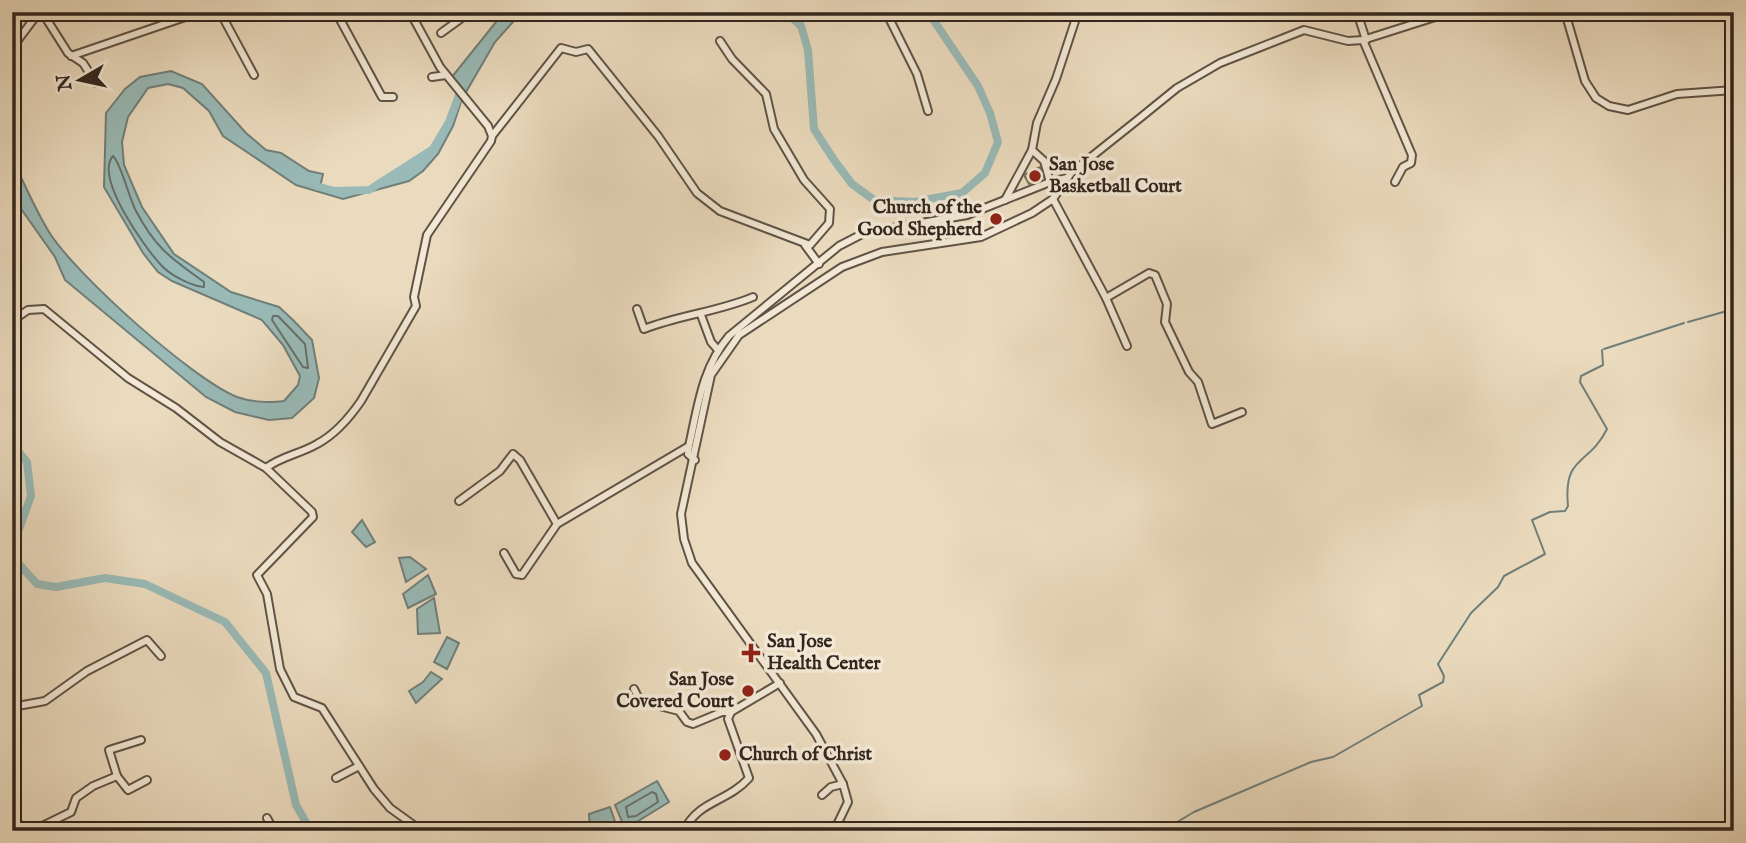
<svg xmlns="http://www.w3.org/2000/svg" width="1746" height="843" font-family="'IM FELL English',serif">
<rect width="100%" height="100%" fill="#ebdbbe"/>
<filter id="stains"><feTurbulence type="fractalNoise" baseFrequency=".00286" numOctaves="4"/><feColorMatrix values="0 0 0 0 .2 0 0 0 0 .09 0 0 0 0 .02 0 0 0 .5 -.17"/></filter>
<radialGradient id="worn" r=".72"><stop offset=".6" stop-color="#630" stop-opacity="0"/><stop offset="1" stop-color="#630" stop-opacity=".3"/></radialGradient>
<!-- green -->
<polygon fill="#bebe8d" stroke="#787256" stroke-width="2" points="1040,167 1045,176 1029,184 1024,175"/>
<!-- water -->
<g fill="#99bab7" stroke="#707f7a" stroke-width="2">
<path d="M504,12H522L495,42L462,99L453,126L438,154L423,171L409,181L343,199L296,185L223,136L209,111L183,88L168,84L148,88L128,117L122,142L124,165L142,207L174,254L231,292L279,307L294,321L312,340L319,378L314,398L292,418L269,420L235,412L206,397L65,280L55,257L12,196V159C25,184 36,212 51,235C79,277 191,378 237,397C251,402 270,403 284,401L298,385L300,376L283,345L262,320L172,281L158,272L143,253L104,187L106,113L125,89L140,77L171,71L202,84L246,133L266,150L281,153L309,171L323,174L320,187L335,191L369,190L433,149L449,122L461,90L451,78Z"/>
<polygon points="362,520 375,542 366,547 352,532"/>
<polygon points="410,557 426,569 406,582 399,558"/>
<polygon points="428,575 436,594 408,608 403,594"/>
<polygon points="434,598 440,633 418,634 417,609"/>
<polygon points="447,637 459,643 447,669 434,662"/>
<polygon points="431,672 442,679 416,703 409,691 423,682"/>
<polygon points="657,781 669,802 625,829 615,805"/>
<polygon points="610,807 618,830 590,831 589,814"/>
</g>
<g fill="none" stroke-linecap="round" stroke-linejoin="round">
<!-- shore -->
<g stroke="#66706a" stroke-width="2">
<path d="M113,156C121,163 129,198 136,211C156,249 171,258 204,282V287C191,286 170,275 161,265C145,248 94,177 113,156Z"/>
<polygon points="273,316 278,316 305,344 308,368 303,367 272,320"/>
<polygon points="652,792 656,794 658,802 636,816 628,817 626,807"/>
</g>
<!-- stream -->
<g stroke="#707f7a" stroke-width="2">
<polyline points="1688,322 1734,309"/>
<polyline points="1604,349 1684,323"/>
<path d="M1162,831L1194,812L1311,762L1333,757L1422,706L1419,695L1443,682L1444,676L1438,664L1471,613L1498,587L1504,576L1545,554L1532,520L1550,512L1565,511L1568,506C1563,454 1589,466 1607,429L1580,382L1581,376L1603,365L1602,350"/>
</g>
<!-- river -->
<g stroke="#99bab7" stroke-width="8">
<polyline points="786,12 801,26 808,50 814,129 834,160 852,184 874,200 914,202 962,193 985,173 998,142 990,113 978,86 928,12"/>
<polyline points="316,186 335,191 369,190 433,149 449,122 463,85"/>
<polyline points="12,444 27,462 31,496 18,532 17,562 37,584 56,587 105,578 145,584 225,622 266,673 296,805 311,831"/>
</g>
<!-- minor casing -->
<g stroke="#605346" stroke-width="10">
<g id="minor">
<polyline points="42,12 68,53 83,63 96,83"/>
<polyline points="220,12 254,75"/>
<polyline points="336,12 382,97 393,97"/>
<polyline points="886,12 917,74 928,111"/>
<polyline points="1357,12 1366,40"/>
<polyline points="1565,12 1585,81 1596,98 1609,106 1628,110 1677,94 1734,90"/>
<polyline points="441,33 470,12"/>
<polyline points="1363,40 1412,155 1411,163 1403,167 1395,182"/>
<polyline points="12,48 39,12"/>
<polyline points="71,56 200,12"/>
<polyline points="432,77 446,75"/>
<polyline points="492,136 561,48 576,52 588,49 658,136 697,193 720,211 810,245 829,223 830,209 804,180 774,129 766,94 732,59 720,41"/>
<polyline points="1067,178 1050,182 1044,161 1032,150 1037,123 1056,79 1078,12"/>
<polyline points="1053,199 1106,298 1127,346"/>
<polyline points="1005,200 1032,150"/>
<polyline points="805,245 819,264"/>
<polyline points="1106,298 1149,273 1155,275 1167,304 1165,322 1189,372 1198,382 1212,424 1242,412"/>
<path d="M637,309L644,329C680,315 717,312 753,297"/>
<polyline points="701,315 711,342 718,350"/>
<polyline points="12,321 28,310 44,309 128,378 176,408 220,442 266,468 312,512 313,517 257,575 267,594 280,669 294,697 322,708 374,789 390,808 422,831"/>
<path d="M695,460L688,454L689,446C698,406 702,368 729,336L839,246L864,233L967,215L1050,182"/>
<path d="M266,468C282,456 300,454 317,444C334,435 350,417 361,401L416,306L414,297L427,235L491,141L492,136L488,126L440,67L410,12"/>
<polyline points="459,501 500,471 513,454 520,460 557,524"/>
<polyline points="504,553 516,574 522,575 557,524 689,446"/>
<polyline points="634,689 640,701 679,711 687,722 693,724 722,712 731,712 780,683"/>
<polyline points="12,707 45,701 87,671 147,640 161,656"/>
<polyline points="117,776 109,750 141,740"/>
<polyline points="336,778 359,766"/>
<polyline points="822,795 831,787 843,784"/>
<polyline points="267,818 274,831"/>
<polyline points="12,822 36,831"/>
<polyline points="34,830 71,812 76,798 93,786 117,776 128,790 147,780"/>
<path d="M684,831C697,801 728,802 749,778L728,719L731,712"/>
<polyline points="834,831 848,802 843,784 816,734 692,563 684,539 681,514 711,375 739,335 842,267 882,252 981,237 1032,213 1053,199 1071,173 1140,118 1177,88 1220,63 1304,30 1348,41 1363,40 1451,12"/>
</g>
</g>
<!-- minor -->
<use href="#minor" stroke="#f2e8d5" stroke-width="6"/>
</g>
<!-- markers -->
<g fill="#8f2418" stroke="#f2e8d5" stroke-width="2.5">
<circle cx="1035" cy="176" r="7"/>
<circle cx="996" cy="219" r="7"/>
<path d="M747.5 642.5h7v7h7v7h-7v7h-7v-7h-7v-7h7z"/>
<circle cx="748" cy="691" r="7"/>
<circle cx="725" cy="755" r="7"/>
</g>
<g text-anchor="middle" dominant-baseline="central" stroke-width="7" stroke-linejoin="round" paint-order="stroke">
<!-- poi labels -->
<g font-size="19" font-weight="bold" fill="#32261e" stroke="#f2e8d5" text-anchor="start">
<text x="1049" y="165">San Jose<tspan x="1049" dy="22">Basketball Court</tspan></text>
<text x="982" y="208" text-anchor="end">Church of the<tspan x="982" dy="22">Good Shepherd</tspan></text>
<text x="767" y="642">San Jose<tspan x="767" dy="22">Health Center</tspan></text>
<text x="734" y="680" text-anchor="end">San Jose<tspan x="734" dy="22">Covered Court</tspan></text>
<text x="739" y="755">Church of Christ</text>
</g>
</g>
<!-- margin -->
<rect width="1746" height="843" fill="none" stroke="#ebdbbe" stroke-width="42"/>
<rect x="14" y="14" width="1718" height="815" fill="none" stroke="#32261e" stroke-width="3.5"/>
<rect x="21" y="21" width="1704" height="801" fill="none" stroke="#32261e" stroke-width="2"/>
<!-- north arrow -->
<g transform="translate(80 80) rotate(261)" stroke="#f2e8d5" stroke-width="5" paint-order="stroke">
<path d="M0-5L12 26L0 18L-12 26Z" fill="#32261e"/>
<text y="-10" font-size="19" font-weight="bold" text-anchor="middle" fill="#32261e">N</text>
</g>
<rect width="100%" height="100%" filter="url(#stains)"/>
<rect width="100%" height="100%" fill="url(#worn)"/>
</svg>
